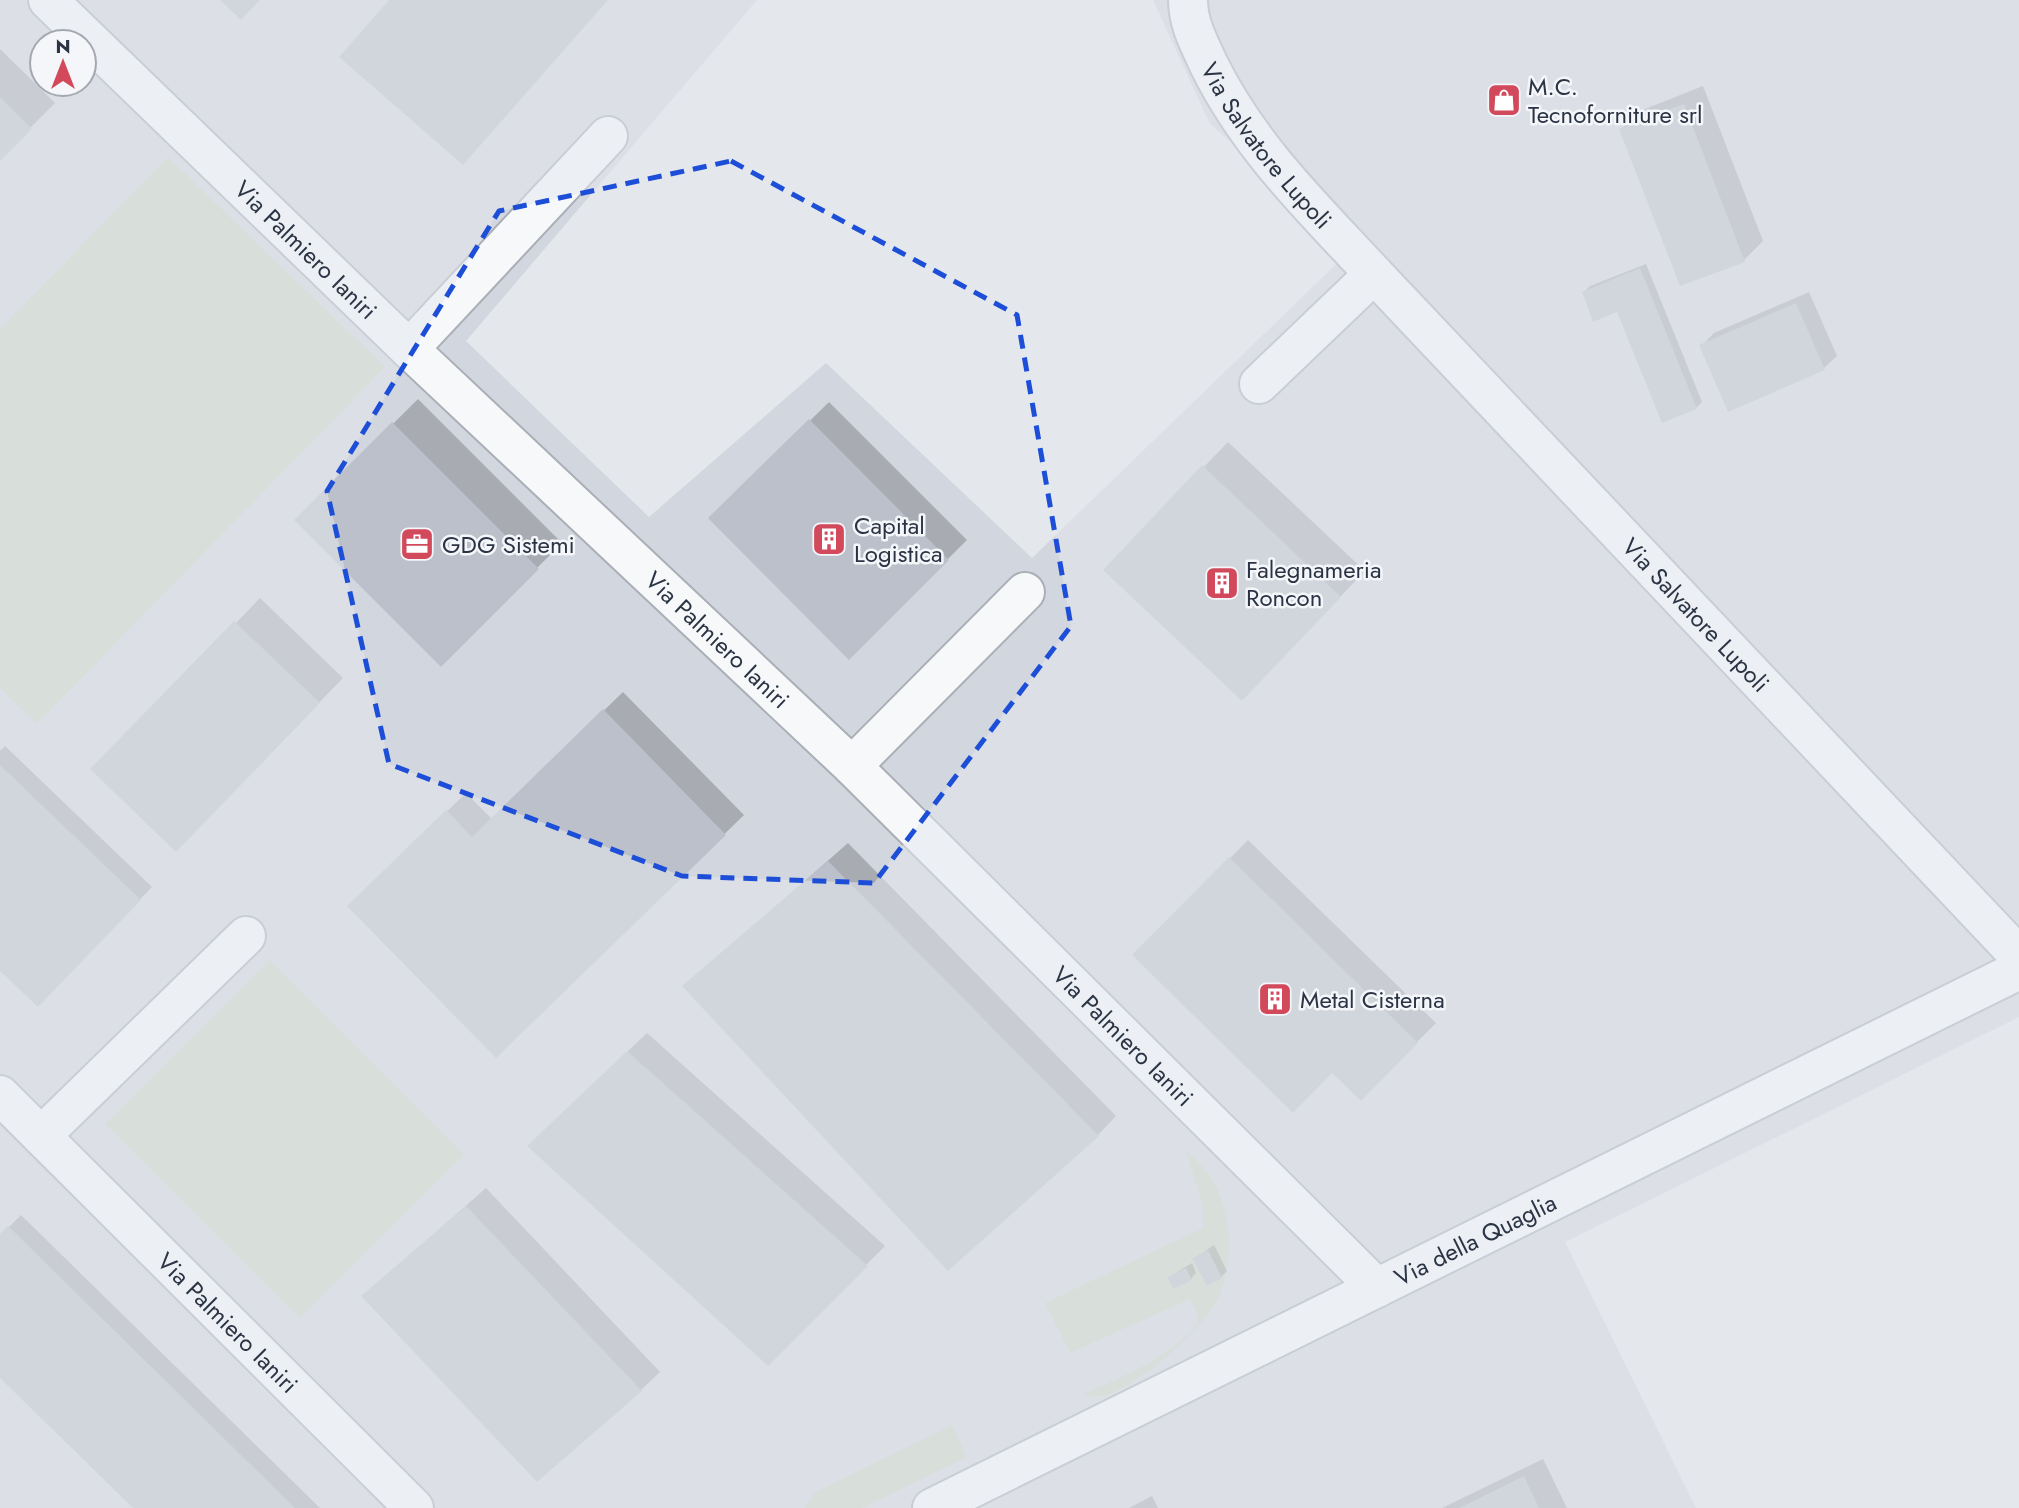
<svg xmlns="http://www.w3.org/2000/svg" width="2019" height="1508" font-family="Jost,sans-serif">
<rect width="100%" height="100%" fill="#e4e7ec"/>
<!-- built -->
<path fill="#d2d6de" fill-rule="evenodd" d="M0,0H757L466,341L649,517L826,363L1032,558L1354,247L1210,124L1153,0H2019V1017L1565,1242L1696,1508H0ZM42,42H84V84H42Z"/>
<!-- green -->
<g fill="#c9d6c5" fill-rule="evenodd">
<polygon points="168,157 385,367 37,724 0,688 0,329"/>
<polygon points="270,960 464,1155 299,1318 105,1124"/>
<path d="M1185,1149C1192,1157 1201,1164 1208,1173C1233,1207 1235,1263 1217,1301C1204,1328 1112,1414 1084,1394C1126,1375 1166,1359 1197,1325V1313L1190,1299L1070,1353L1045,1303L1203,1228V1204ZM1208,1250L1222,1278L1207,1286L1193,1257Z"/>
<polygon points="952,1425 967,1457 862,1508 804,1508 816,1492"/>
</g>
<!-- shadow -->
<g fill="#0003">
<polygon points="0,49 55,103 0,158"/>
<polygon points="1703,86 1763,241 1744,260 1621,129 1640,111"/>
<polygon points="1646,264 1702,402 1696,408 1618,310 1584,292 1590,286"/>
<polygon points="1809,292 1837,356 1824,368 1729,410 1701,346 1714,333"/>
<polygon points="418,399 562,543 441,664 296,520"/>
<polygon points="829,402 967,540 849,657 711,518"/>
<polygon points="1228,442 1365,571 1266,674 1105,570"/>
<polygon points="260,598 343,678 200,825 236,623"/>
<polygon points="623,692 744,815 496,1056 368,887 466,793 492,819"/>
<polygon points="5,746 152,887 38,1005 0,968 0,751"/>
<polygon points="1248,840 1436,1023 1361,1098 1332,1071 1135,955"/>
<polygon points="848,843 1116,1116 1098,1135 685,986"/>
<polygon points="647,1033 885,1246 767,1364 548,1127"/>
<polygon points="486,1188 660,1372 641,1390 363,1296"/>
<polygon points="21,1215 320,1508 136,1508 0,1375 0,1236"/>
<polygon points="1214,1245 1227,1271 1221,1277 1195,1258"/>
<polygon points="1192,1263 1196,1273 1191,1279 1169,1277"/>
<polygon points="1543,1459 1567,1508 1442,1508"/>
<polygon points="1152,1496 1158,1508 1129,1508"/>
</g>
<!-- building -->
<g fill="#bbc0ca">
<polygon points="220,0 260,0 241,20"/>
<polygon points="389,0 608,0 463,165 339,57"/>
<polygon points="0,97 32,129 0,161"/>
<polygon points="1684,104 1745,262 1680,286 1619,129"/>
<polygon points="1640,268 1697,409 1662,423 1617,312 1593,322 1582,292"/>
<polygon points="1796,303 1825,370 1728,412 1699,345"/>
<polygon points="809,419 949,560 849,660 708,518"/>
<polygon points="392,422 539,569 441,667 294,520"/>
<polygon points="1202,465 1341,597 1242,701 1103,570"/>
<polygon points="234,621 320,703 176,852 90,769"/>
<polygon points="603,709 726,835 496,1058 347,906 446,810 472,837"/>
<polygon points="0,765 141,900 38,1007 0,971"/>
<polygon points="1229,857 1418,1043 1361,1101 1332,1073 1293,1113 1132,955"/>
<polygon points="828,861 1099,1136 948,1271 682,986"/>
<polygon points="627,1051 868,1266 768,1366 527,1146"/>
<polygon points="466,1206 642,1391 537,1482 361,1296"/>
<polygon points="8,1226 295,1508 133,1508 0,1378 0,1234"/>
<polygon points="1208,1250 1222,1278 1207,1286 1192,1258"/>
<polygon points="1186,1268 1192,1280 1173,1289 1167,1277"/>
<polygon points="1524,1476 1539,1508 1459,1508"/>
</g>
<g fill="none" stroke-linecap="round" stroke-linejoin="round">
<!-- minor casing -->
<g stroke="#a9aeb7" stroke-width="42">
<g id="minor">
<path id="s1" d="M48,0L409,349L852,766L1377,1288"/>
<path id="s2" d="M1188,0C1188,24 1199,43 1209,65C1250,148 1312,207 1374,274"/>
<polyline points="409,349 608,136"/>
<path id="s3" d="M1259,384L1374,274L2019,956"/>
<polyline points="852,766 1025,592"/>
<path id="s4" d="M0,1095L414,1508"/>
<polyline points="41,1136 246,936"/>
<path id="s5" d="M932,1508L2019,970"/>
</g>
</g>
<!-- minor -->
<use href="#minor" stroke="#f7f8fa" stroke-width="38"/>
</g>
<!-- marked area -->
<path d="M0 0H2019V1508H0ZM731,161L1017,315L1071,626L874,883L682,876L389,764L327,491L499,211Z" fill="#e4e7ec" fill-opacity=".55" fill-rule="evenodd"/>
<path fill="none" stroke="#1d4ed8" stroke-width="5" stroke-dasharray="14 9" stroke-linejoin="round" d="M731,161L1017,315L1071,626L874,883L682,876L389,764L327,491L499,211Z"/>
<!-- icons -->
<defs>
<g id="shop-square" transform="scale(1.75)"><rect x="-9" y="-9" width="18" height="18" rx="4" fill="#d1495b" stroke="#f4f6f9"/><path d="M-5-2.5h2.3a2.7 3.5 0 0 1 5.4 0H5L5.5 6h-11ZM-1.5-2.5h3a1.5 2.3 0 0 0-3 0Z" fill="#fff"/></g>
<g id="building-square" transform="scale(1.75)"><rect x="-9" y="-9" width="18" height="18" rx="4" fill="#d1495b" stroke="#f4f6f9"/><path d="M-4-6H4V6H1V3H-1V6H-4ZM-2.5-4.3h1.7v1.8h-1.7ZM.8-4.3h1.7v1.8H.8ZM-2.5-1h1.7V.8h-1.7ZM.8-1h1.7V.8H.8Z" fill="#fff"/></g>
<g id="office-square" transform="scale(1.75)"><rect x="-9" y="-9" width="18" height="18" rx="4" fill="#d1495b" stroke="#f4f6f9"/><path d="M-6-3h4V-5.5h4V-3h4V5H-6ZM-1-4.5V-3h2v-1.5ZM-6 0V1H6V0Z" fill="#fff"/></g>
</defs>
<g fill-rule="evenodd">
<use href="#shop-square" x="1504" y="100"/>
<use href="#building-square" x="829" y="539"/>
<use href="#office-square" x="417" y="544"/>
<use href="#building-square" x="1222" y="583"/>
<use href="#building-square" x="1275" y="999"/>
</g>
<g text-anchor="middle" dominant-baseline="central" stroke-width="5" stroke-linejoin="round" paint-order="stroke">
<!-- poi labels -->
<g font-size="24" fill="#2b3445" stroke="#f4f6f9" text-anchor="start">
<text x="1528" y="86">M.C.<tspan x="1528" dy="28">Tecnoforniture srl</tspan></text>
<text x="854" y="525">Capital<tspan x="854" dy="28">Logistica</tspan></text>
<text x="442" y="544">GDG Sistemi</text>
<text x="1246" y="569">Falegnameria<tspan x="1246" dy="28">Roncon</tspan></text>
<text x="1300" y="999">Metal Cisterna</text>
</g>
<!-- street labels -->
<g font-size="24" fill="#2b3445" stroke="#f4f6f9">
<text stroke="none"><textPath href="#s2" startOffset="168">Via Salvatore Lupoli</textPath></text>
<text stroke="none"><textPath href="#s1" startOffset="359">Via Palmiero Ianiri</textPath></text>
<text stroke="none"><textPath href="#s3" startOffset="628">Via Salvatore Lupoli</textPath></text>
<text stroke="none"><textPath href="#s1" startOffset="926">Via Palmiero Ianiri</textPath></text>
<text stroke="none"><textPath href="#s1" startOffset="1493">Via Palmiero Ianiri</textPath></text>
<text stroke="none"><textPath href="#s5" startOffset="606">Via della Quaglia</textPath></text>
<text stroke="none"><textPath href="#s4" startOffset="322">Via Palmiero Ianiri</textPath></text>
</g>
</g>
<!-- north arrow -->
<g transform="translate(63 63)"><circle r="33" fill="#f4f6f9" stroke="#a4a8b1" stroke-width="2"/>
<path d="M0-5L12 26L0 18L-12 26Z" fill="#d1495b"/>
<text y="-10" font-size="19" font-weight="bold" text-anchor="middle" fill="#2b3445">N</text>
</g>
</svg>
